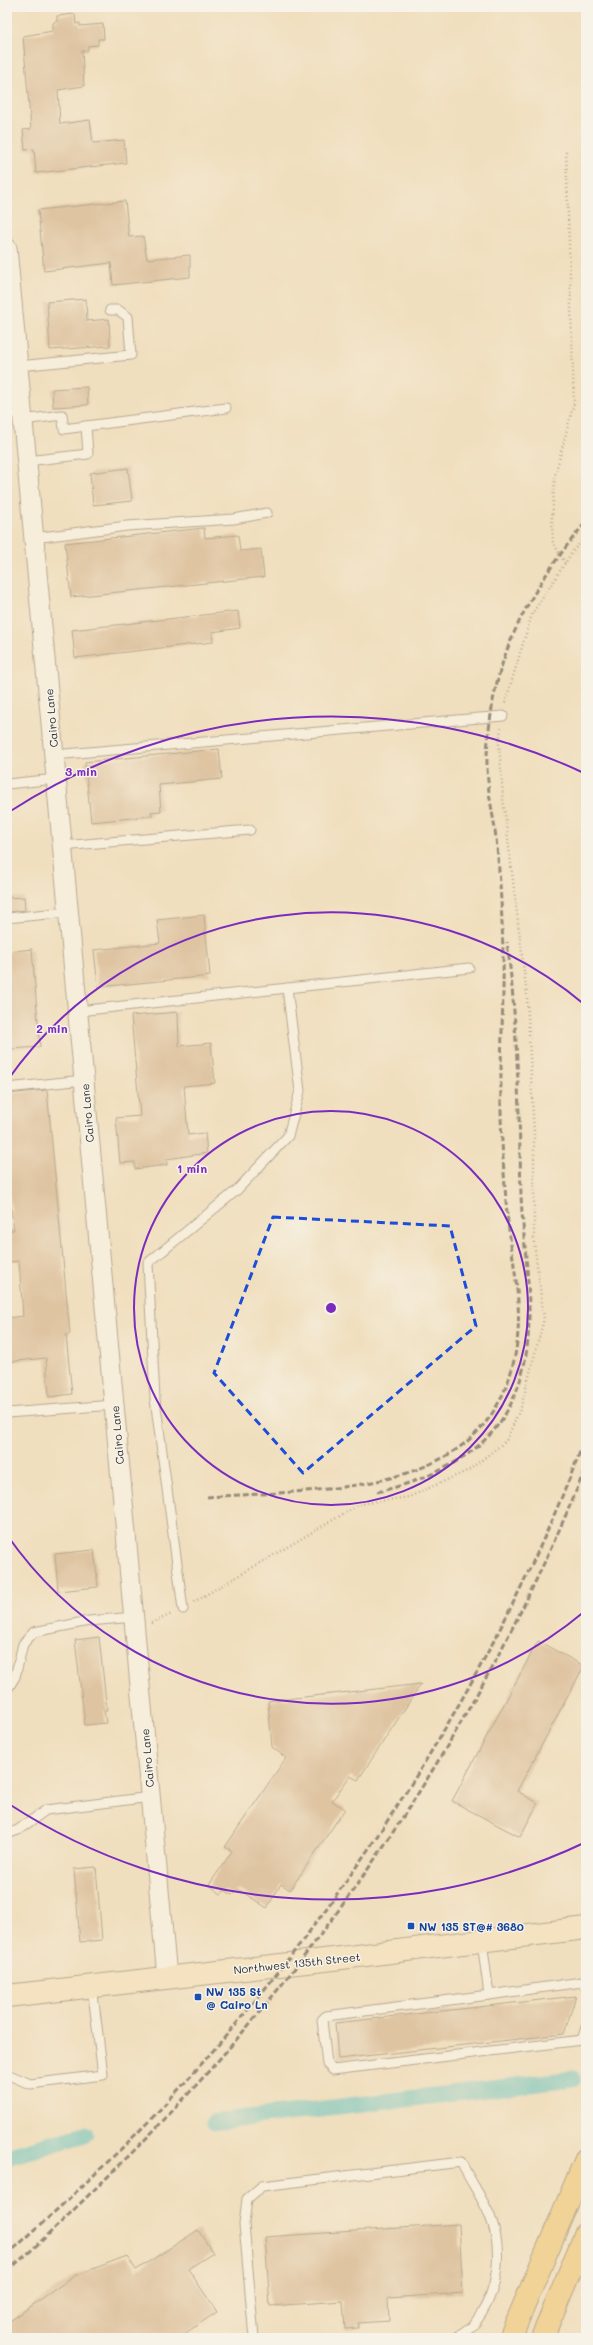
<svg xmlns="http://www.w3.org/2000/svg" width="593" height="2345" font-family="Mali,sans-serif">
<rect width="100%" height="100%" fill="#f7f3e8"/>
<filter id="ink" filterUnits="userSpaceOnUse"><feTurbulence type="fractalNoise" baseFrequency=".025" numOctaves="2"/><feDisplacementMap in="SourceGraphic" scale="8" xChannelSelector="R" yChannelSelector="G"/><feConvolveMatrix kernelMatrix="1 2 1 2 8 2 1 2 1" color-interpolation-filters="sRGB"/></filter>
<filter id="wash" filterUnits="userSpaceOnUse"><feTurbulence type="fractalNoise" baseFrequency=".012" numOctaves="4" result="noise"/><feDisplacementMap in="SourceGraphic" scale="16" xChannelSelector="R" yChannelSelector="G"/><feGaussianBlur stdDeviation="0.9" result="paint"/><feColorMatrix in="noise" values="0 0 0 0 0 0 0 0 0 0 0 0 0 0 0 0 0 1.4 0 .05"/><feComposite in="paint" operator="in"/></filter>
<g filter="url(#wash)">
<rect width="100%" height="100%" fill="#f0dfbe"/>
<g fill="none" stroke-linecap="round" stroke-linejoin="round">
<!-- canal -->
<g stroke="#53c2c8" stroke-width="17">
<polyline points="214,2122 573,2079"/>
<polyline points="7,2157 85,2134"/>
</g>
</g>
<g id="blocks">
<!-- building -->
<g fill="#c9a480">
<polygon points="75,14 76,24 80,23 80,26 103,24 104,39 98,39 98,45 88,46 88,50 82,51 84,86 58,90 60,124 90,120 93,143 124,140 126,163 36,173 34,149 25,150 23,130 31,129 23,36 53,31 53,23 57,21 57,16"/>
<polygon points="125,201 129,237 143,236 147,259 190,255 190,277 113,285 111,263 44,271 38,210"/>
<polygon points="86,299 87,321 109,319 110,346 50,350 47,302"/>
<polygon points="87,387 88,405 53,407 52,389"/>
<polygon points="128,468 132,501 93,505 90,473"/>
<polygon points="204,528 205,538 238,535 240,551 261,549 264,577 71,597 65,543"/>
<polygon points="238,611 240,628 212,632 213,642 75,658 72,630"/>
<polygon points="219,749 222,779 159,785 161,811 151,812 152,816 91,822 85,762"/>
<polygon points="24,897 25,910 9,912 8,898"/>
<polygon points="204,915 210,976 98,987 94,950 160,943 157,920"/>
<polygon points="32,949 40,1047 11,1049 7,1012 7,952"/>
<polygon points="178,1012 179,1046 211,1043 215,1083 184,1086 188,1135 205,1133 207,1153 167,1159 167,1165 135,1169 135,1162 120,1163 116,1118 140,1116 131,1016"/>
<polygon points="47,1090 70,1334 66,1335 72,1394 49,1397 46,1358 7,1362 7,1318 23,1316 19,1261 7,1262 7,1230 14,1230 7,1179 7,1094"/>
<polygon points="94,1550 98,1587 58,1591 55,1554"/>
<polygon points="99,1637 107,1711 104,1711 106,1723 85,1725 75,1640"/>
<polygon points="538,1641 584,1666 517,1791 538,1803 520,1837 452,1801"/>
<polygon points="421,1684 358,1780 350,1776 332,1801 345,1809 290,1890 281,1884 267,1908 238,1889 232,1895 225,1890 221,1894 209,1885 232,1851 225,1847 286,1758 272,1747 268,1701"/>
<polygon points="96,1867 102,1940 80,1942 74,1869"/>
<polygon points="576,1996 564,2034 338,2059 335,2023"/>
<polygon points="459,2224 463,2293 388,2298 389,2321 358,2323 358,2328 345,2329 343,2301 270,2306 265,2237"/>
<polygon points="198,2230 213,2253 188,2269 217,2312 178,2338 7,2338 7,2323 74,2276 127,2256 136,2270"/>
</g>
</g>
</g>
<g filter="url(#ink)">
<use href="#blocks" fill-opacity="0" stroke="#706a5e" stroke-width="1"/>
<g fill="none" stroke-linecap="round" stroke-linejoin="round">
<!-- lane casing -->
<g stroke="#706a5e" stroke-width="11">
<g id="lane">
<polyline points="18,366 131,355 128,317 118,310 110,310"/>
<polyline points="23,420 62,415 64,429 86,426"/>
<polyline points="27,461 88,454 86,426 226,408"/>
<polyline points="34,538 127,526 234,519 267,513"/>
<polyline points="54,755 503,716"/>
<polyline points="7,784 56,779"/>
<polyline points="62,846 250,830"/>
<polyline points="7,918 68,912"/>
<polyline points="78,1011 469,968"/>
<polyline points="7,1088 84,1080"/>
<polyline points="7,1413 114,1405"/>
<polyline points="183,1609 155,1399 148,1263 237,1190 288,1136 300,1091 287,988"/>
<polyline points="7,1690 15,1677 23,1644 34,1632 89,1621 134,1617"/>
<polyline points="7,1834 18,1830 46,1810 151,1797"/>
<polyline points="482,1941 489,1995 326,2016 322,2020 327,2064 333,2070 582,2040 586,2042"/>
<polyline points="489,1995 582,1982 586,1987"/>
<polyline points="582,2040 586,2027"/>
<polyline points="7,2074 30,2084 103,2075 92,1986"/>
<path d="M254,2338L244,2224L247,2199L262,2186L461,2162C470,2181 482,2197 490,2216C504,2251 498,2293 475,2323C471,2329 462,2334 456,2338"/>
</g>
</g>
<!-- street casing -->
<g stroke="#706a5e" stroke-width="21">
<polyline id="street" points="7,248 167,1977"/>
</g>
<!-- secondary casing -->
<g stroke="#706a5e" stroke-width="24">
<polyline id="secondary" points="7,1996 333,1959 586,1928"/>
</g>
<!-- primary casing -->
<g stroke="#706a5e" stroke-width="24">
<g id="primary">
<polyline points="510,2338 586,2159"/>
<polyline points="542,2338 586,2233"/>
</g>
</g>
<!-- path -->
<g stroke="#706a5e" stroke-width="2.5" stroke-dasharray="1 3" stroke-linecap="butt">
<polyline points="565,563 553,542 552,518 555,475 574,403 566,149"/>
<polyline points="505,703 532,614 573,551 586,536"/>
<polyline points="194,1602 360,1504 409,1497 469,1470 506,1441 521,1407 544,1319 534,1242 534,1134 527,996 503,798 499,743 501,728"/>
<polyline points="151,1623 172,1614"/>
</g>
<!-- lane -->
<use href="#lane" stroke="#fff" stroke-width="9"/>
<!-- street -->
<use href="#street" stroke="#fff" stroke-width="19"/>
<!-- secondary -->
<use href="#secondary" stroke="#f9e7c3" stroke-width="22"/>
<!-- primary -->
<use href="#primary" stroke="#f1c369" stroke-width="22"/>
<!-- rail -->
<g stroke="#2b2b2b" stroke-width="3" stroke-dasharray="6 3" stroke-linecap="butt">
<path d="M377,1492C424,1481 478,1459 504,1416C545,1350 524,1267 521,1195C519,1111 518,1027 507,942"/>
<path d="M207,1497C288,1491 411,1495 473,1436C499,1412 513,1377 517,1342C523,1295 509,1248 506,1201C504,1170 501,1139 501,1108C500,1057 504,1005 503,954C502,913 500,871 495,830C493,814 489,798 488,781C485,755 489,727 493,701C505,633 542,574 586,522"/>
<path d="M7,2255C56,2211 105,2166 151,2119C332,1929 494,1682 586,1436"/>
<path d="M7,2271C38,2246 66,2217 95,2189C306,1987 476,1738 586,1467"/>
</g>
</g>
</g>
<!-- marked area -->
<path d="M0 0H593V2345H0ZM273,1217L450,1226L476,1326L303,1473L214,1373Z" fill="#f0dfbe" fill-opacity=".55" fill-rule="evenodd"/>
<path fill="none" stroke="#1d4ed8" stroke-width="3" stroke-dasharray="8 5" stroke-linejoin="round" d="M273,1217L450,1226L476,1326L303,1473L214,1373Z"/>
<!-- distance rings -->
<g fill="none" stroke="#7b2cbf" stroke-width="2">
<circle cx="331" cy="1308" r="197"/>
<path d="M585 1611A395 395 0 0 1 7 1535M7 1081A395 395 0 0 1 585 1005"/>
<path d="M586 1842A592 592 0 0 1 9 1804M9 812A592 592 0 0 1 586 774"/>
</g>
<!-- markers -->
<g fill="#1a4fb4" stroke="#f7f3e8" stroke-width="1.5">
<rect x="407" y="1922" width="8" height="8" rx="2"/>
<rect x="194" y="1993" width="8" height="8" rx="2"/>
</g>
<g text-anchor="middle" dominant-baseline="central" stroke-width="3" stroke-linejoin="round" paint-order="stroke">
<!-- street labels -->
<g font-size="11" fill="#2b2b2b" stroke="#f7f3e8">
<text transform="translate(51 718) rotate(-95)">Cairo Lane</text>
<text transform="translate(87 1113) rotate(-95)">Cairo Lane</text>
<text transform="translate(117 1435) rotate(-95)">Cairo Lane</text>
<text transform="translate(147 1758) rotate(-95)">Cairo Lane</text>
<text transform="translate(297 1963) rotate(-6)">Northwest 135th Street</text>
</g>
<!-- transit labels -->
<g font-size="11" font-weight="bold" fill="#164399" stroke="#f7f3e8" text-anchor="start">
<text x="419" y="1926">NW 135 ST@# 3680</text>
<text x="206" y="1991">NW 135 St<tspan x="206" dy="13">@ Cairo Ln</tspan></text>
</g>
</g>
<circle cx="331" cy="1308" r="6" fill="#7b2cbf" stroke="#f7f3e8" stroke-width="2"/>
<g font-size="12" text-anchor="middle" font-weight="bold" fill="#7b2cbf" stroke="#f7f3e8" stroke-width="3" stroke-linejoin="round" paint-order="stroke">
<text x="81" y="776">3 min</text>
<text x="52" y="1033">2 min</text>
<text x="192" y="1173">1 min</text>
</g>
<!-- margin -->
<rect width="593" height="2345" fill="none" stroke="#f7f3e8" stroke-width="24"/>
</svg>
